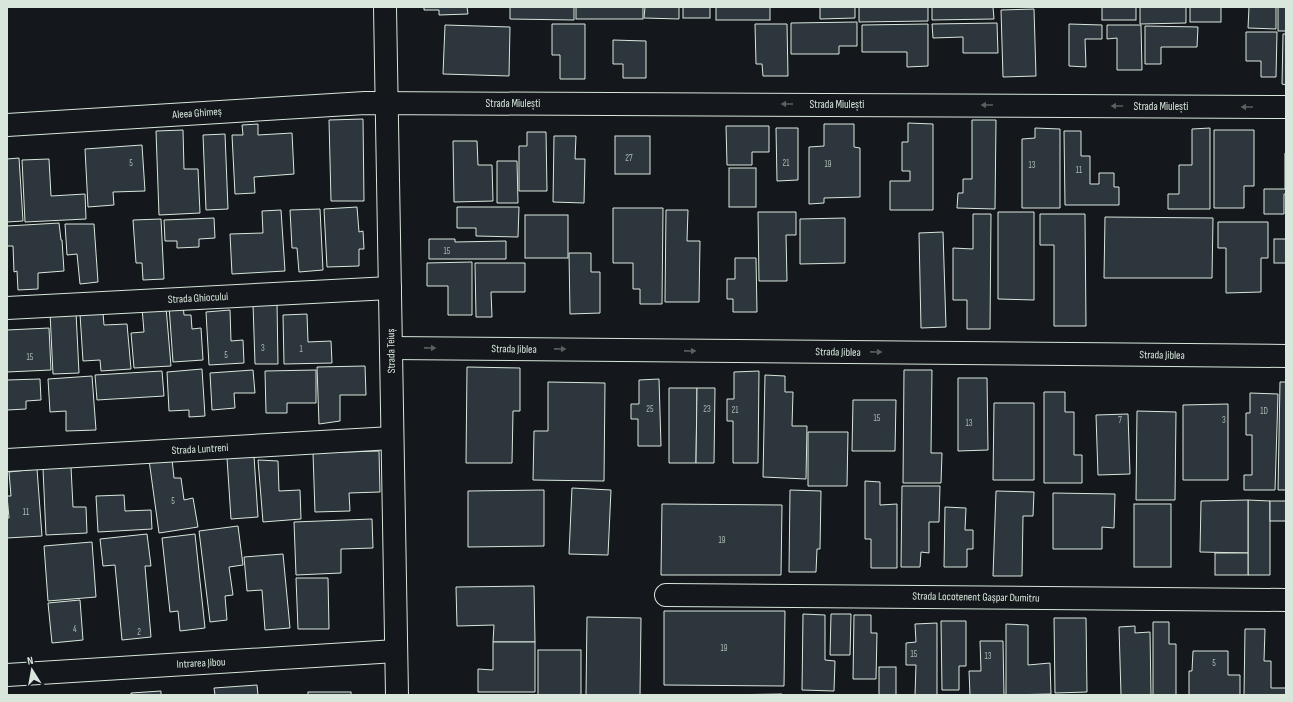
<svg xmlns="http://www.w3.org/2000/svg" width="1293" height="702" font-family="'Sofia Sans Condensed',sans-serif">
<rect width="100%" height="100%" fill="#14181c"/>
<!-- building -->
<g fill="#2c363c" stroke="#d8e6dc">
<polygon points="424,7 467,7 468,14 439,15 439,10 424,10"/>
<polygon points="510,7 574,7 574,20 510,19"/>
<rect x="576" y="7" width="67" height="12"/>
<polygon points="645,7 679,7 679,19 644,18"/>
<rect x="683" y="7" width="27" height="11"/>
<rect x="716" y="7" width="54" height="13"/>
<polygon points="820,7 855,7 855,18 820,19"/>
<polygon points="859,7 928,7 928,21 859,22"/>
<polygon points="932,7 993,7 994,19 932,20"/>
<rect x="1102" y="7" width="34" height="13"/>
<polygon points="1140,7 1186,7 1186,23 1140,24"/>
<rect x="1190" y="7" width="31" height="15"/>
<polygon points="1249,7 1276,7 1276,29 1248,28"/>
<rect x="1278" y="7" width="8" height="24"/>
<polygon points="1034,9 1036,76 1003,77 1001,10"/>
<polygon points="857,22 857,46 839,46 839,54 791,54 791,23"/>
<polygon points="997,23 998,53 963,53 963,37 933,38 932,24"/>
<polygon points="552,24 585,24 585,79 560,79 560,55 552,55"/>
<polygon points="755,24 787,24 788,76 763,76 762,64 756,64"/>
<polygon points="928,24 928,66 907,67 907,52 862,52 862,25"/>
<polygon points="1069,24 1102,25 1102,39 1085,39 1086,67 1069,66"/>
<polygon points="445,25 510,27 509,76 443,74"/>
<polygon points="1107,25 1141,25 1142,70 1117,70 1117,38 1107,39"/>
<polygon points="1145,26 1198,27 1197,47 1161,47 1161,64 1145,64"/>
<polygon points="1246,32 1277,32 1276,77 1261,77 1261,61 1246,61"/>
<polygon points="1283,34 1286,34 1286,85 1282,84"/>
<polygon points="613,40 646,41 646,78 623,78 623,64 613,64"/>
<polygon points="363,119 364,201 331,201 329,120"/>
<polygon points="972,120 996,120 995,209 957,208 958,193 963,193 963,179 972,179"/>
<polygon points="908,123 933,124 933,210 890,210 890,181 910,181 910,171 902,171 902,142 908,142"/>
<polygon points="258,124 258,135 292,133 294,174 254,177 255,193 235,194 232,135 243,135 242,125"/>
<polygon points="824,124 854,124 854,147 860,148 860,197 824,198 824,203 809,204 809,147 824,146"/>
<polygon points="726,126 769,126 769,152 752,152 752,165 727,165"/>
<polygon points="776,128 798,128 798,180 777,181"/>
<polygon points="1035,128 1060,129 1060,208 1022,208 1022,139 1035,138"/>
<polygon points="1210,128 1210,209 1168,209 1168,194 1179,194 1179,165 1192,165 1192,129"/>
<polygon points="183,130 184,169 198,169 200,213 159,215 156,131"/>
<polygon points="1214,130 1254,130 1254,186 1244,186 1244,208 1214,208"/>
<polygon points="1064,131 1081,131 1081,156 1090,156 1090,184 1099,184 1099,173 1114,173 1114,187 1119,187 1119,205 1065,205"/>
<polygon points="527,132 546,132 547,191 519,191 519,146 527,146"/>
<polygon points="225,134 228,209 206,210 203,135"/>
<polygon points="554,136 576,136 575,159 585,159 584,203 553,202"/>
<rect x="615" y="136" width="35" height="38"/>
<polygon points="453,141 477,141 478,165 492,165 493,201 454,202"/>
<polygon points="142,145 145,191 113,192 114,205 88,207 85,149"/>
<polygon points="1285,153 1286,153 1286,194 1284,194 1284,214 1264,214 1264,189 1285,189"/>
<polygon points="19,158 23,221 7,222 7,159"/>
<polygon points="49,159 51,196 85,194 86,219 25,222 22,160"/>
<polygon points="497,161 517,161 518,203 497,203"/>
<rect x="729" y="168" width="27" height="39"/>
<polygon points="357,207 359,232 363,231 364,249 359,249 359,266 327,267 324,209"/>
<polygon points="457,207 519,207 518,237 476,236 476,228 457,228"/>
<polygon points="613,208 663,208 662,304 640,304 640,289 633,289 633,263 613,263"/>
<polygon points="320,209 323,270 299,272 297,248 292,248 290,210"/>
<polygon points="281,210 285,271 232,274 230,234 263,233 262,211"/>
<polygon points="666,210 688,210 687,241 700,241 699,302 665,302"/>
<polygon points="758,212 796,212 796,235 786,235 787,281 759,281"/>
<polygon points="998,212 1034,212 1034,300 998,299"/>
<polygon points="973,214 991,214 990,329 967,329 967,300 953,300 953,248 973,249"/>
<polygon points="1040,214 1085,214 1086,326 1054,326 1054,245 1040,245"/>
<rect x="525" y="215" width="43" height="43"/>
<polygon points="1105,217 1213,218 1212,278 1104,278"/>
<polygon points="214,218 215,238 199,239 199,247 177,248 177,241 165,241 164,220"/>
<polygon points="845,218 845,263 800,264 800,219"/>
<polygon points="161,219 164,279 143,280 142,263 136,263 133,220"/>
<polygon points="1218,222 1268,222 1268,258 1261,258 1261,292 1226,293 1226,248 1218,248"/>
<polygon points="59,223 61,240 62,240 64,271 38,273 38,289 18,290 17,271 14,272 13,246 7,246 7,226"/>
<polygon points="65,224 94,224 98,282 80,284 77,254 67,255"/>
<polygon points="943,232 946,327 921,328 919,233"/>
<polygon points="429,239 455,239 455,242 506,241 506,259 429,259"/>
<rect x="1274" y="239" width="12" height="24"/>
<polygon points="569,253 591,253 591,272 600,272 600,313 570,314"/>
<polygon points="735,258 756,258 757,312 733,312 733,299 727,299 727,279 735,279"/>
<polygon points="472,262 472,315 448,315 448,286 427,286 427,263"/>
<polygon points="475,263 525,263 525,292 491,292 492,317 476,317"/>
<polygon points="277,303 278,364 255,364 253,304"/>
<polygon points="183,305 184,315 191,315 192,329 201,328 203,360 173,362 169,306"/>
<polygon points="166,307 171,366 134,368 131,333 144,332 142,308"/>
<polygon points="230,310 231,341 243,340 244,363 209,365 206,312"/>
<polygon points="76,312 79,373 53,374 50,313"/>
<polygon points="103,313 104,325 127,324 131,369 101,371 100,360 83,361 80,314"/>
<polygon points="307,314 308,342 331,341 332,363 284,364 283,315"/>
<polygon points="49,328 51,370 7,372 7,330"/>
<polygon points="365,366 366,395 340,395 340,421 319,424 317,367"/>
<polygon points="467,367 520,368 520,411 513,411 512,463 466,463"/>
<polygon points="202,369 205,416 189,417 189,410 169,411 167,372"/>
<polygon points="253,370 255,393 234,393 235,408 212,410 210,373"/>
<polygon points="316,370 316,403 287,403 287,413 266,413 265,371"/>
<polygon points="904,370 932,370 931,453 942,453 941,483 903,483"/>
<polygon points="162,371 164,396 97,400 95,375"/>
<polygon points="759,371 758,463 733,463 733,421 727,421 727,399 734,399 734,372"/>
<polygon points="765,375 785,376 785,392 793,392 792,426 807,426 806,479 763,477"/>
<polygon points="92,376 96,430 66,431 66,411 50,412 48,379"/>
<polygon points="958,378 987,378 988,450 958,451"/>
<polygon points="40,379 41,400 26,401 26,409 7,410 7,380"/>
<polygon points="659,379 661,446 638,446 638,419 631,419 631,404 639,404 639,380"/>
<polygon points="548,382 605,383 604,481 533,480 534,431 548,431"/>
<polygon points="1280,382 1286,382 1286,490 1278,490"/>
<polygon points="669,388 697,388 696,463 669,463"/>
<polygon points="697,388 715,388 714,463 696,463"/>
<polygon points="1044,392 1065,392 1065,412 1074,412 1074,455 1082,455 1082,483 1044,483"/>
<polygon points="1250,393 1278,394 1275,490 1244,490 1244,475 1252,475 1252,435 1246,435 1246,413 1250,413"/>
<polygon points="853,400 896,400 895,451 852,451"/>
<polygon points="994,403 1034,403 1034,480 993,480"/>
<polygon points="1228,404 1228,480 1183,480 1183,405"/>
<polygon points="1137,411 1176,412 1175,500 1136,500"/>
<polygon points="1128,414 1130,474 1098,475 1096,415"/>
<polygon points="808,432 848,432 847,486 808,486"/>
<polygon points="379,451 380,492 349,493 350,511 315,512 313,453"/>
<polygon points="254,456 258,517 231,519 227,458"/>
<polygon points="172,459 174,478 181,478 184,500 193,498 198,527 159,533 149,460"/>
<polygon points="258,460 278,461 279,491 300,490 301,519 263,522"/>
<polygon points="71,467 73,507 86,507 87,533 46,535 43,469"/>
<polygon points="37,469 42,536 7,538 7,518 9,518 7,496 11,496 9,472"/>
<polygon points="865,481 880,482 880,505 897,504 897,568 871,568 871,539 865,539"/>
<polygon points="902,486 940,486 939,522 929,522 929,553 921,552 920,567 901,567"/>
<polygon points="572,488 611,490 608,555 569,554"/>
<polygon points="544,490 544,546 468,547 468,491"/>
<polygon points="790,490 821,491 820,549 817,549 816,572 789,572"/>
<polygon points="996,491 1034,492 1033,516 1023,516 1022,576 993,576"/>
<polygon points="1053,493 1115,494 1114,528 1102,527 1102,549 1053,549"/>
<polygon points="124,495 125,511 151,510 152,529 98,532 96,496"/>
<polygon points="1248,500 1270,501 1270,575 1248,575"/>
<polygon points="1248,500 1248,553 1200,552 1201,501"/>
<rect x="1270" y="501" width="16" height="20"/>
<polygon points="662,504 782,505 781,575 661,575"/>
<rect x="1134" y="504" width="37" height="63"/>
<polygon points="945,507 966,508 965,530 973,530 973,549 967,549 967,567 944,567"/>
<polygon points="372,519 373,548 341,549 341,573 296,575 294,522"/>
<polygon points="238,526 243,565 229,567 233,595 225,596 227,620 210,622 199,531"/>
<polygon points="147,534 151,566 145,566 151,637 122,640 115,565 103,566 100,539"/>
<polygon points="195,534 205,628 180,631 178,611 170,612 162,538"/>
<polygon points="92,542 96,597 48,601 44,546"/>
<rect x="1215" y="553" width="33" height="22"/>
<polygon points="283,554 290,628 265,630 262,590 247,591 244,557"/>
<polygon points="296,578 328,578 329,629 298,629"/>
<polygon points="534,586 535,642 493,642 494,625 457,626 456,587"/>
<polygon points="80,600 83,640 52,643 48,603"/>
<polygon points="664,611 785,611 784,686 664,685"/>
<polygon points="803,614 825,615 825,660 835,661 834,691 802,690"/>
<polygon points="831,614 851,614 850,655 830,655"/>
<polygon points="854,615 871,615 871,633 877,633 876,679 853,679"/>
<polygon points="587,617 641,618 640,695 586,695"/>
<polygon points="1054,618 1086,618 1087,692 1055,693"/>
<polygon points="941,621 966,621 966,666 959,666 959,690 942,690"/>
<polygon points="1153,622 1169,622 1169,644 1176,644 1176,695 1153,695"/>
<polygon points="937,623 937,695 915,695 916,665 906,665 906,643 916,642 915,624"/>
<polygon points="1006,624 1028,625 1028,665 1050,663 1051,694 1006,695"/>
<polygon points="1135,626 1135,633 1150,632 1151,695 1121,695 1119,627"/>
<polygon points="1245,629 1265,629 1264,661 1271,661 1271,688 1286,688 1286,695 1244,695"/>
<polygon points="980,641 1003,641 1004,695 970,695 969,671 981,671"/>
<polygon points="493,642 535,642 535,692 478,692 478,669 493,670"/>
<rect x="538" y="650" width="43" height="45"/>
<polygon points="1193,651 1228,651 1228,675 1240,675 1240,695 1189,695 1189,671 1192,671"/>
<rect x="879" y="667" width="17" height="28"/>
<polygon points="257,685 258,695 215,695 214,688"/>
<polygon points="161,691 161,695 131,695 131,693"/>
<rect x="308" y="692" width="43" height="3"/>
<polygon points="782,694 782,695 721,695"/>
</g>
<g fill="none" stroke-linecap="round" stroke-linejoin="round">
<!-- street casing -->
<g stroke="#d8e6dc" stroke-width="24">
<g id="street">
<polyline points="385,7 397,695"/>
<polyline points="7,125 365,103 1286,107"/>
<polyline points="7,308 390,288"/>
<polyline points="391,348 1286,356"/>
<polyline points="7,460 392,438"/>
<polyline points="666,595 1286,600"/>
<polyline points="7,675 396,651"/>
</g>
</g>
<!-- street -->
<use href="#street" stroke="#14181c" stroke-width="22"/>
</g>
<!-- one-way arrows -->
<defs><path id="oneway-solid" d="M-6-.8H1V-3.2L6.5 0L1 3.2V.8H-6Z"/></defs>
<g fill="#59605f">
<use href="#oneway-solid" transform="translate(787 104) rotate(-180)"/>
<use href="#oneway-solid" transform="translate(987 105) rotate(-180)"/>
<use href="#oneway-solid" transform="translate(1117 106) rotate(-180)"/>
<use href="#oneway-solid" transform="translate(1247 107) rotate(-180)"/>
<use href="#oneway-solid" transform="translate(430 348) rotate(1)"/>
<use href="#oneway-solid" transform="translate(560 349) rotate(1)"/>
<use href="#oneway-solid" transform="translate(690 351) rotate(1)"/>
<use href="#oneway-solid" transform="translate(876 352) rotate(1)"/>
</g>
<g text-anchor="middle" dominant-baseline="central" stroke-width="3" stroke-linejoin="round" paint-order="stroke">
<!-- number labels -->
<g font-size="9" fill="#adbab4">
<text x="629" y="158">27</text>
<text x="131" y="163">5</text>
<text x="786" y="163">21</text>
<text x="828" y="164">19</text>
<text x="1032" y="165">13</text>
<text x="1079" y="170">11</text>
<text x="447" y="251">15</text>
<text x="263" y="348">3</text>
<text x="301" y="349">1</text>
<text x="226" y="355">5</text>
<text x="30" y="357">15</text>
<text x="650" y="409">25</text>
<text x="707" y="409">23</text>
<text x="735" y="410">21</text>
<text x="1264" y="411">1D</text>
<text x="877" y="418">15</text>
<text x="1120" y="420">7</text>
<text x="1224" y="420">3</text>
<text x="969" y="423">13</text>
<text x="173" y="501">5</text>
<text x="26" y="512">11</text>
<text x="722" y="540">19</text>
<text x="75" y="629">4</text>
<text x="139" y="632">2</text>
<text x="724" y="648">19</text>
<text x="914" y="654">15</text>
<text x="988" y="656">13</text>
<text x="1214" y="663">5</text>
</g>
<!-- street labels -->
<g font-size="11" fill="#d8e6dc" stroke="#14181c">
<text x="513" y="103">Strada Miulești</text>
<text x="837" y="104">Strada Miulești</text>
<text x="1161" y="106">Strada Miulești</text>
<text transform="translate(197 113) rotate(-4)">Aleea Ghimeș</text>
<text transform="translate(198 298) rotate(-3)">Strada Ghiocului</text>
<text transform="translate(514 349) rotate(1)">Strada Jiblea</text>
<text transform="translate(391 351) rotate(-91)">Strada Teiuș</text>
<text transform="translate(838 352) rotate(1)">Strada Jiblea</text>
<text transform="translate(1162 355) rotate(1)">Strada Jiblea</text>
<text transform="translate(200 449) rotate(-3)">Strada Luntreni</text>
<text transform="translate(976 597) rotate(1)">Strada Locotenent Gașpar Dumitru</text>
<text transform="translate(201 663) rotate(-3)">Intrarea Jibou</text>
</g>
</g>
<!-- border -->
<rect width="1293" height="702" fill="none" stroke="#d8e6dc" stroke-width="16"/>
<!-- north arrow -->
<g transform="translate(32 670) rotate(349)" stroke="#14181c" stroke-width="3" paint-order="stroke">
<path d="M0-3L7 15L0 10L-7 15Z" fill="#d8e6dc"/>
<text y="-6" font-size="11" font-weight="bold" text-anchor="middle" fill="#d8e6dc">N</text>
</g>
</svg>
